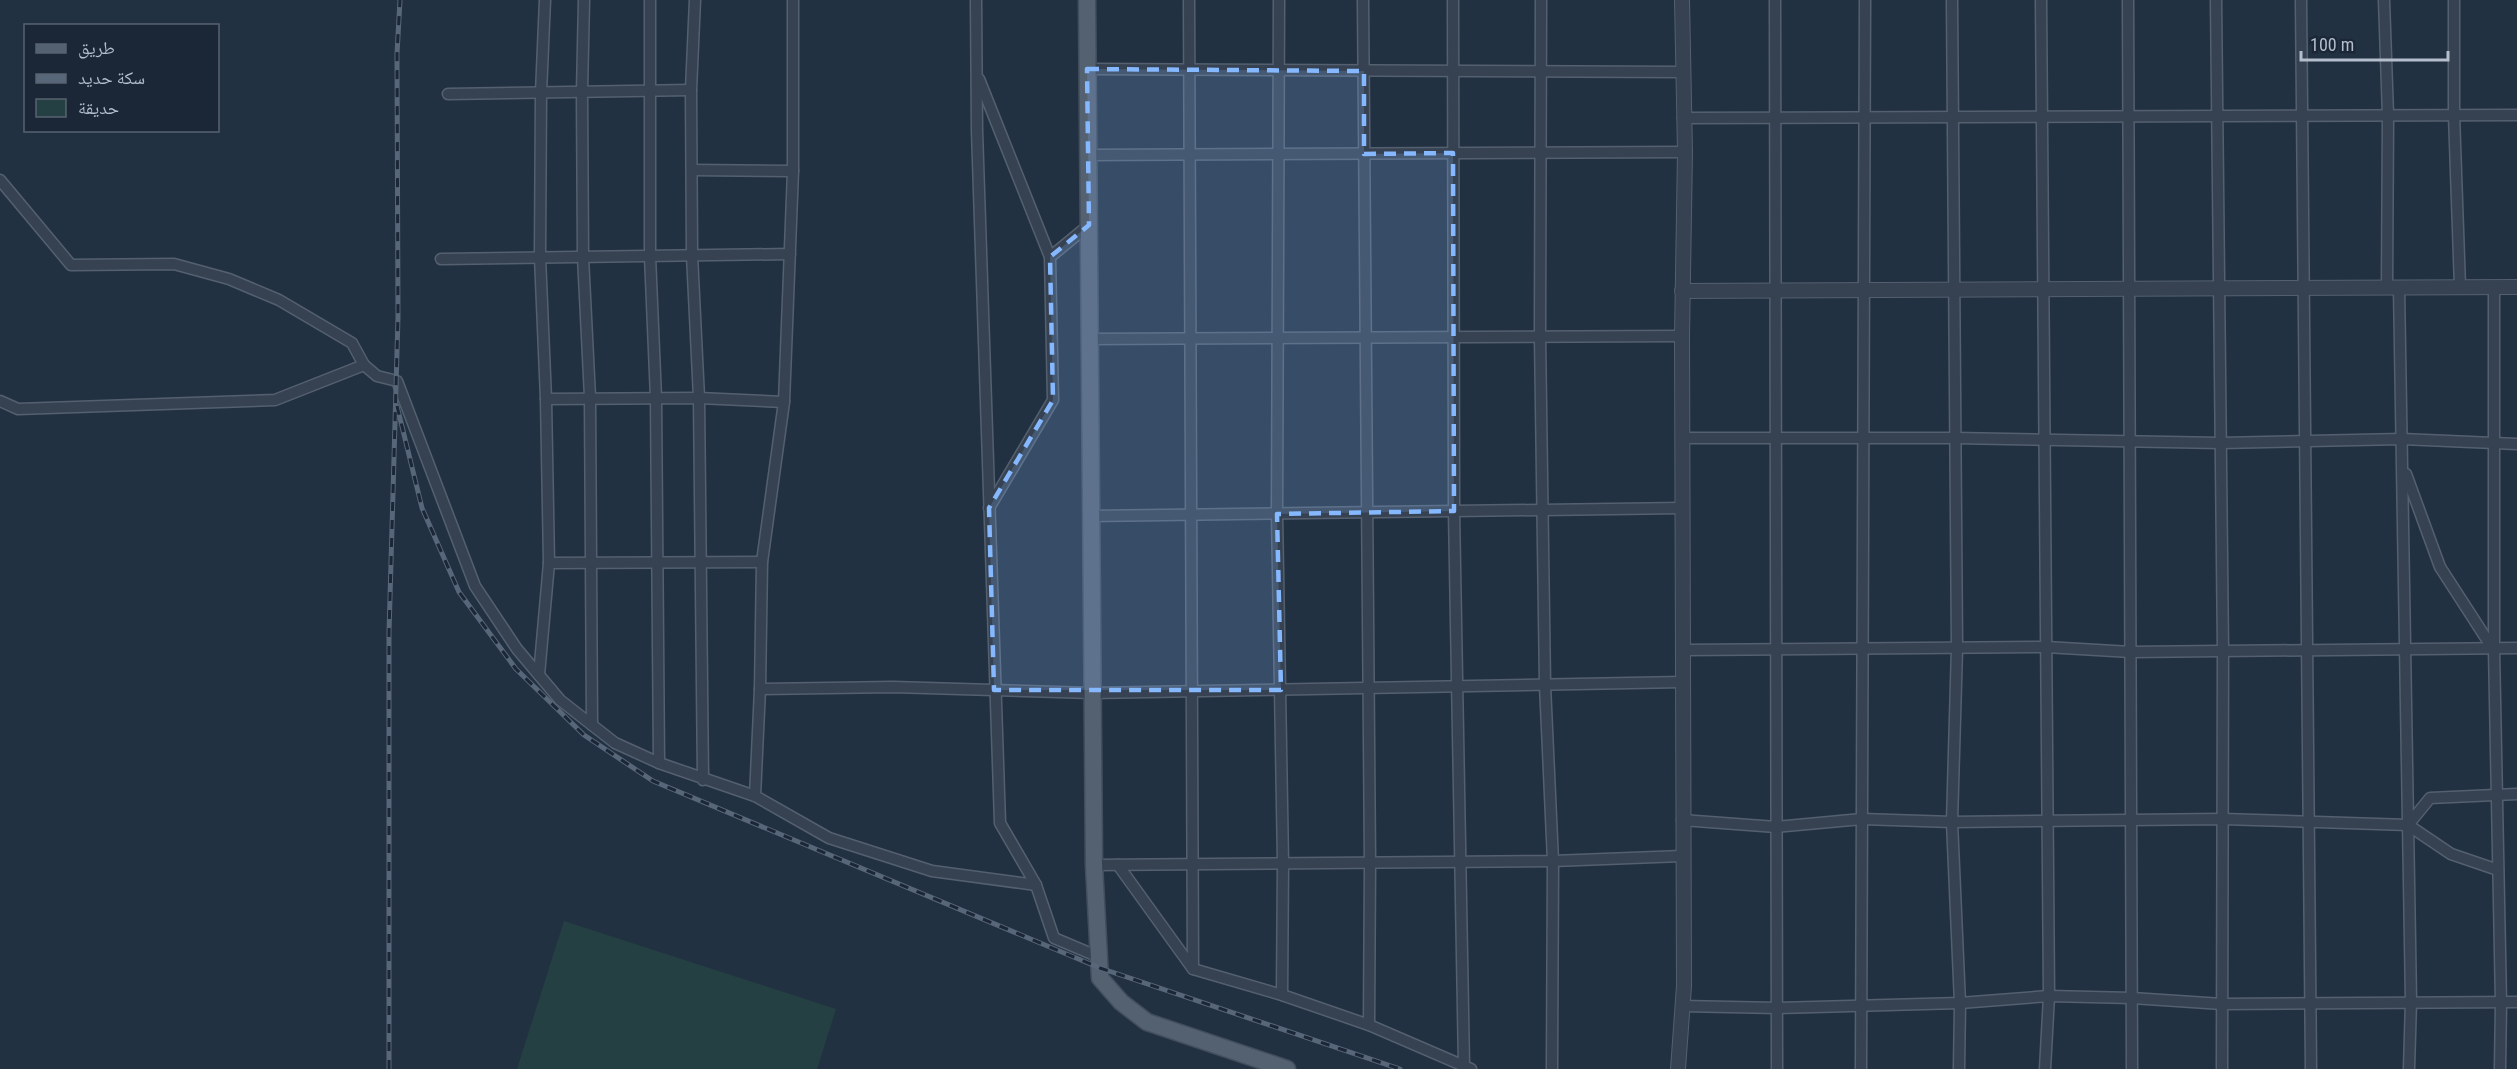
<svg xmlns="http://www.w3.org/2000/svg" width="2517" height="1069" font-family="'Roboto Condensed','Noto Naskh Arabic',sans-serif">
<rect width="100%" height="100%" fill="#223142"/>
<!-- green -->
<polygon fill="#244043" points="564,921 836,1009 817,1069 517,1069"/>
<g fill="none" stroke-linecap="round" stroke-linejoin="round">
<!-- minor casing -->
<g stroke="#54606f" stroke-width="13">
<g id="minor">
<polyline points="584,0 582,92 583,257 590,397 592,725"/>
<polyline points="650,0 650,256 656,398 659,763"/>
<polyline points="695,0 691,90 692,255 699,398 703,780"/>
<polyline points="976,0 977,131 1000,823 1036,885 1054,938 1099,957"/>
<polyline points="1189,0 1193,969"/>
<polyline points="1279,0 1277,514 1283,863 1282,995"/>
<polyline points="1363,0 1370,863 1369,1025"/>
<polyline points="1453,0 1454,511 1464,1066"/>
<polyline points="1541,0 1540,336 1545,685 1553,861 1552,1069"/>
<polyline points="1775,0 1777,1069"/>
<polyline points="1952,0 1957,648 1952,822 1960,1003 1959,1069"/>
<polyline points="2041,0 2049,996 2045,1069"/>
<polyline points="2128,0 2132,1069"/>
<polyline points="2216,0 2223,651 2222,1069"/>
<polyline points="2301,0 2311,1069"/>
<polyline points="2384,0 2388,115 2387,288"/>
<polyline points="2454,0 2454,115 2460,287"/>
<polyline points="1087,69 1682,72"/>
<polyline points="979,79 1050,257 1053,400 989,508"/>
<polyline points="448,94 691,90"/>
<polyline points="1683,118 2517,115"/>
<polyline points="1088,155 1685,152"/>
<polyline points="692,170 793,171"/>
<polyline points="0,180 71,265 174,264 229,279 279,300 352,343 364,365 377,376 397,381 475,586 517,649 560,700 615,743 659,763 755,796 829,838 932,871 1036,885"/>
<polyline points="1050,257 1089,225"/>
<polyline points="441,259 790,254"/>
<polyline points="2494,287 2494,649 2501,1003 2500,1069"/>
<polyline points="2399,288 2411,1001 2409,1069"/>
<polyline points="1089,339 1682,336"/>
<polyline points="546,399 699,398 784,402"/>
<polyline points="0,401 18,409 275,400 364,365"/>
<polyline points="1682,438 1955,438 2221,443 2402,439 2517,444"/>
<polyline points="2406,474 2440,567 2493,649"/>
<polyline points="1091,516 1682,508"/>
<polyline points="549,563 762,562"/>
<polyline points="1683,650 2046,647 2131,652 2517,648"/>
<polyline points="539,675 549,563 546,399 540,257 541,93 545,0"/>
<polyline points="760,689 893,687 1092,693 1683,682"/>
<polyline points="755,796 760,689 762,562 784,402 793,171 793,0"/>
<polyline points="1682,820 1776,827 1862,819 1952,822 2223,819 2408,825 2430,798 2517,794"/>
<polyline points="2408,825 2451,854 2498,870"/>
<polyline points="1094,865 1553,861 1682,856"/>
<polyline points="1118,865 1193,969 1282,995 1369,1025 1471,1069"/>
<polyline points="1682,1006 1777,1008 1960,1003 2049,996 2132,998 2222,1004 2517,1002"/>
<polyline points="1861,1069 1865,0"/>
</g>
</g>
<!-- tertiary casing -->
<g stroke="#54606f" stroke-width="16">
<g id="tertiary">
<polyline points="1682,291 2517,287"/>
<polyline points="1678,1069 1684,986 1682,336 1685,152 1682,0"/>
</g>
</g>
<!-- primary casing -->
<g stroke="#434e5d" stroke-width="19">
<polyline id="primary" points="1087,0 1094,865 1100,978 1121,1002 1147,1022 1287,1069"/>
</g>
<!-- minor -->
<use href="#minor" stroke="#364251" stroke-width="10"/>
<!-- tertiary -->
<use href="#tertiary" stroke="#364251" stroke-width="14"/>
<!-- primary -->
<use href="#primary" stroke="#546171" stroke-width="16"/>
<!-- rail casing -->
<g stroke="#586679" stroke-width="5">
<g id="rail">
<polyline points="397,406 422,508 459,592 516,669 584,735 653,781 1100,968 1400,1069"/>
<polyline points="389,1069 389,633 398,317 397,54 400,0"/>
</g>
</g>
<!-- rail -->
<use href="#rail" stroke="#1b2736" stroke-width="3" stroke-dasharray="9" stroke-linecap="butt"/>
</g>
<!-- marked area -->
<path fill="#85b8ff" fill-opacity="0.2" stroke="#85b8ff" stroke-width="4.5" stroke-dasharray="12 8" stroke-linejoin="round" d="M1087,69L1364,71V154L1453,153L1454,511L1277,514L1281,690H994L989,508L1053,400L1050,257L1089,225Z"/>
<!-- legend -->
<rect x="24" y="24" width="195" height="108" fill="#1b2736" stroke="#586372" stroke-width="1.5"/>
<rect x="36" y="44" width="30" height="9" fill="#546171" stroke="#586372" stroke-width="1.5"/>
<text x="78" y="54" font-size="18" fill="#b3bdcc">طريق</text>
<rect x="36" y="74" width="30" height="9" fill="#586679" stroke="#586372" stroke-width="1.5"/>
<text x="78" y="84" font-size="18" fill="#b3bdcc">سكة حديد</text>
<rect x="36" y="99" width="30" height="18" fill="#244043" stroke="#586372" stroke-width="1.5"/>
<text x="78" y="114" font-size="18" fill="#b3bdcc">حديقة</text>
<!-- scale -->
<path d="M2301 51v9h147v-9" fill="none" stroke="#b3bdcc" stroke-width="3"/>
<text x="2310" y="51" font-size="18" fill="#b3bdcc" stroke="#1b2736" stroke-width="4.5" paint-order="stroke">100 m</text>
</svg>
